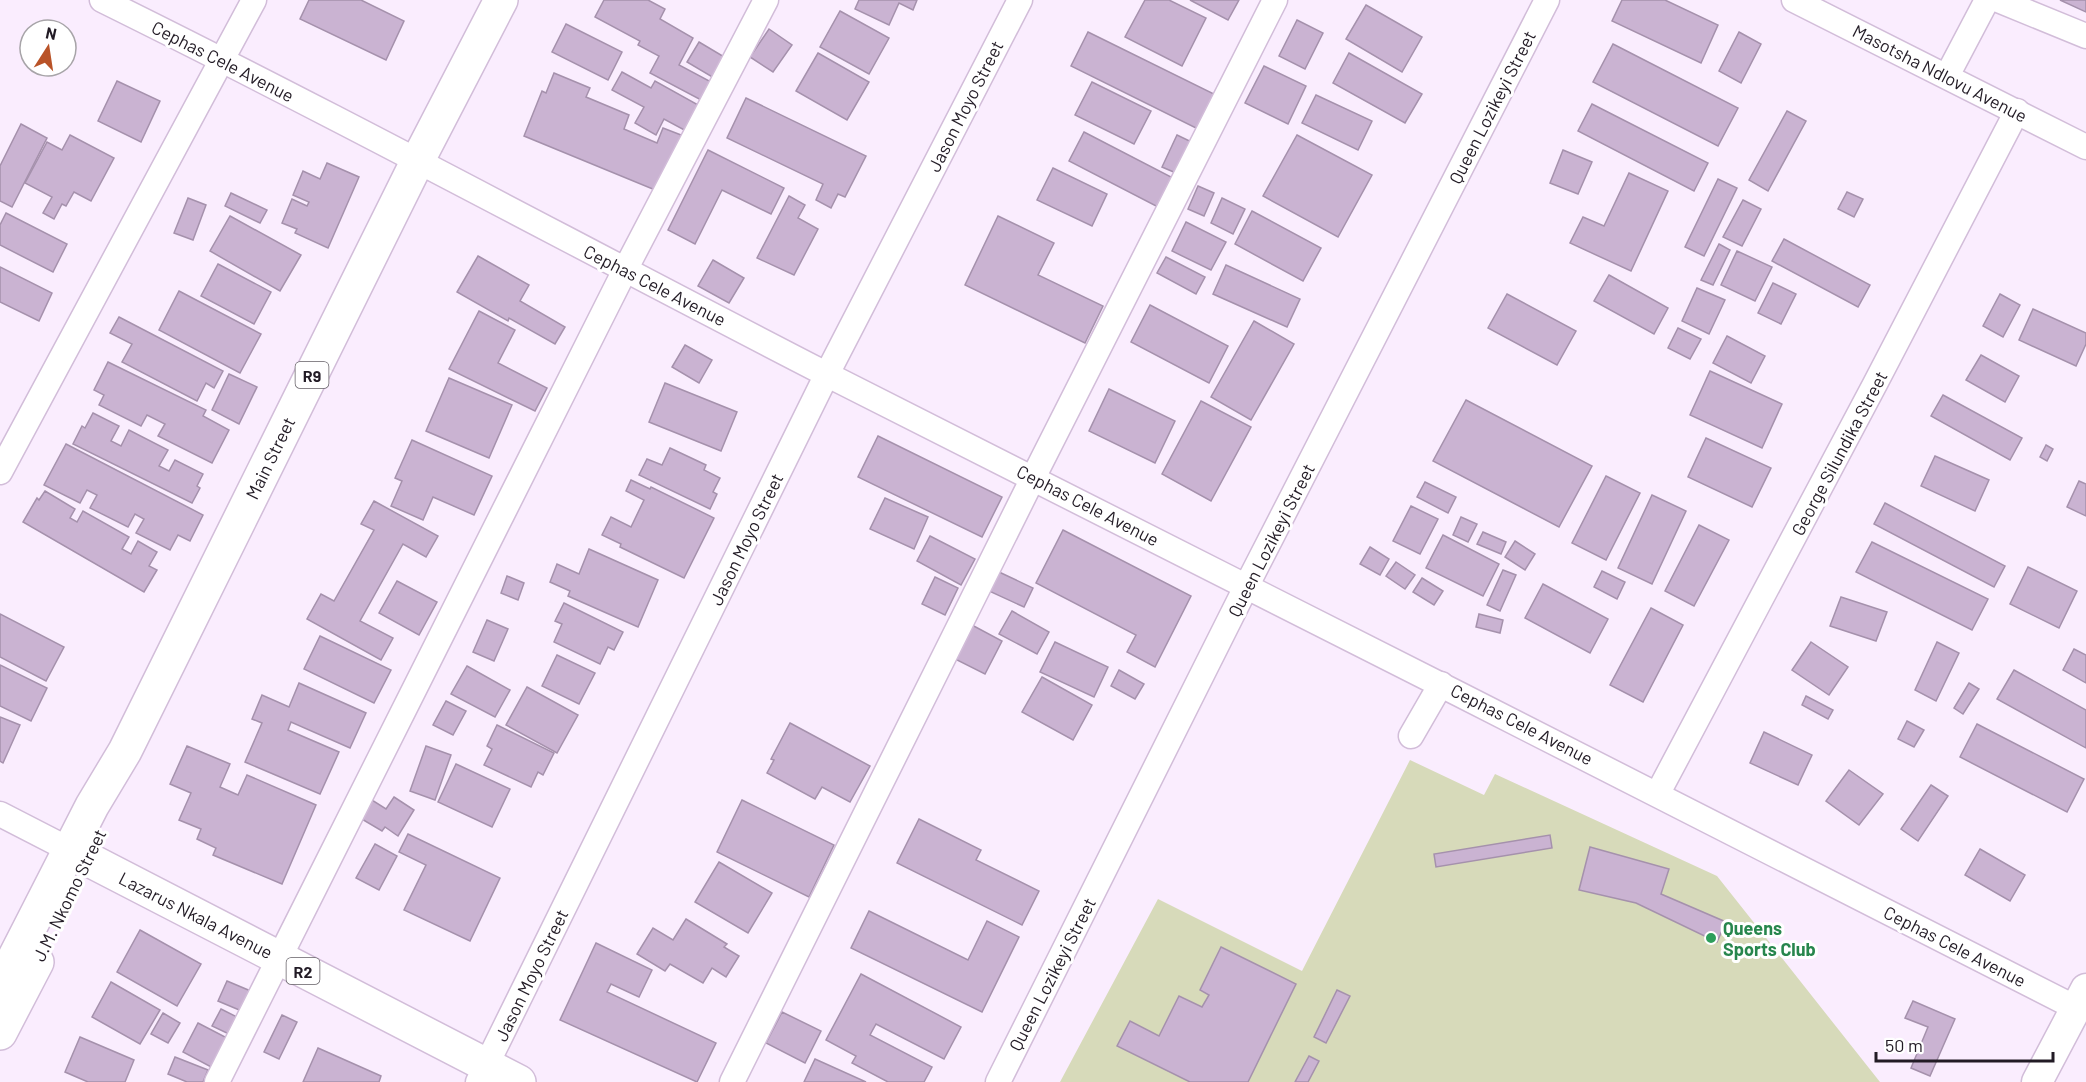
<svg xmlns="http://www.w3.org/2000/svg" width="2086" height="1082" font-family="Barlow,sans-serif">
<rect width="100%" height="100%" fill="#faedfe"/>
<!-- green -->
<polygon fill="#d7daba" points="1410,760 1484,795 1495,774 1717,876 1880,1082 1060,1082 1158,899 1302,971"/>
<!-- building -->
<g fill="#cab3d2" stroke="#a591ac" stroke-width="1.5">
<polygon points="309,0 361,0 404,21 386,60 300,19"/>
<polygon points="604,0 648,0 665,9 660,19 693,38 679,65 713,83 703,101 650,73 659,56 638,45 640,41 595,17"/>
<polygon points="859,0 917,0 913,10 899,3 889,25 855,9"/>
<polygon points="1145,0 1169,0 1206,18 1182,66 1125,37"/>
<polygon points="1190,0 1239,0 1228,20"/>
<polygon points="1622,0 1665,0 1718,25 1701,63 1612,21"/>
<polygon points="2060,0 2086,0 2086,12"/>
<polygon points="1366,5 1422,37 1402,72 1346,39"/>
<polygon points="840,11 889,38 869,74 820,47"/>
<polygon points="1297,20 1323,33 1305,69 1279,56"/>
<polygon points="566,24 622,52 608,80 552,52"/>
<polygon points="769,29 792,45 773,72 750,57"/>
<polygon points="1088,32 1218,96 1200,130 1071,66"/>
<polygon points="1739,32 1761,44 1741,83 1719,71"/>
<polygon points="699,42 726,58 714,78 687,62"/>
<polygon points="1613,44 1738,108 1718,146 1593,82"/>
<polygon points="818,53 869,82 847,120 796,91"/>
<polygon points="1349,53 1422,94 1405,123 1333,83"/>
<polygon points="1264,66 1306,86 1288,124 1245,103"/>
<polygon points="622,72 651,88 655,81 700,106 688,132 664,119 656,135 635,123 644,107 612,90"/>
<polygon points="554,73 590,88 586,97 629,115 624,129 657,143 663,128 681,135 660,192 524,136 542,91 546,93"/>
<polygon points="117,81 160,101 141,142 98,121"/>
<polygon points="1092,82 1151,111 1134,144 1075,115"/>
<polygon points="1316,95 1372,121 1358,150 1302,123"/>
<polygon points="746,98 866,156 845,197 838,194 831,208 816,200 823,184 727,138"/>
<polygon points="1592,104 1708,163 1694,191 1578,131"/>
<polygon points="1787,111 1806,121 1768,191 1749,180"/>
<polygon points="21,124 47,138 12,207 0,201 0,166"/>
<polygon points="1084,132 1173,178 1158,207 1069,161"/>
<polygon points="70,135 114,158 91,201 74,192 66,206 62,204 54,219 43,213 52,197 25,183 47,142 62,150"/>
<polygon points="1177,135 1198,145 1183,176 1162,167"/>
<polygon points="1297,135 1372,175 1338,237 1263,196"/>
<polygon points="708,150 784,188 771,214 722,190 695,244 668,230"/>
<polygon points="1563,150 1592,162 1578,194 1550,183"/>
<polygon points="327,163 359,177 328,248 295,233 297,229 282,223 292,199 307,206 309,202 293,195 303,171 320,179"/>
<polygon points="1053,168 1107,194 1092,226 1037,200"/>
<polygon points="1629,173 1668,191 1631,271 1570,243 1583,217 1604,226"/>
<polygon points="1718,179 1737,188 1704,256 1685,247"/>
<polygon points="1198,186 1214,193 1204,216 1188,209"/>
<polygon points="1847,192 1863,199 1854,217 1838,209"/>
<polygon points="231,193 267,210 260,223 225,206"/>
<polygon points="789,196 805,205 798,218 818,229 794,275 757,258"/>
<polygon points="188,198 206,205 193,240 174,233"/>
<polygon points="1222,198 1245,209 1233,234 1211,223"/>
<polygon points="1743,200 1761,209 1742,246 1723,237"/>
<polygon points="1252,211 1321,248 1303,281 1235,244"/>
<polygon points="6,213 67,244 53,272 0,245 0,225"/>
<polygon points="230,216 301,255 280,291 210,251"/>
<polygon points="998,216 1054,243 1038,275 1103,306 1085,343 965,285"/>
<polygon points="1186,222 1226,242 1211,270 1172,251"/>
<polygon points="1784,239 1870,285 1858,307 1772,261"/>
<polygon points="1719,244 1730,250 1713,285 1701,280"/>
<polygon points="1737,251 1772,267 1755,301 1721,285"/>
<polygon points="478,256 529,285 520,301 565,327 555,344 509,318 508,321 457,292"/>
<polygon points="1166,257 1205,277 1196,294 1157,273"/>
<polygon points="713,260 744,278 729,303 698,286"/>
<polygon points="218,264 271,292 254,324 201,296"/>
<polygon points="1226,265 1300,299 1287,327 1213,294"/>
<polygon points="0,267 52,293 39,321 0,302"/>
<polygon points="1609,275 1668,308 1654,334 1594,301"/>
<polygon points="1773,283 1796,294 1781,324 1758,313"/>
<polygon points="1697,288 1725,300 1709,334 1682,321"/>
<polygon points="179,291 261,334 240,373 159,330"/>
<polygon points="1507,294 1576,331 1557,365 1488,328"/>
<polygon points="2000,294 2020,305 2003,337 1983,326"/>
<polygon points="1150,305 1228,346 1209,383 1131,342"/>
<polygon points="2033,309 2086,333 2086,344 2076,366 2019,340"/>
<polygon points="479,311 515,330 498,363 547,388 535,411 449,369"/>
<polygon points="119,317 223,371 214,388 206,383 197,401 122,362 132,344 110,333"/>
<polygon points="1254,321 1294,344 1251,420 1211,397"/>
<polygon points="1678,328 1701,339 1690,359 1668,348"/>
<polygon points="1727,336 1765,356 1751,383 1713,363"/>
<polygon points="685,345 712,360 699,383 672,367"/>
<polygon points="1981,355 2019,376 2005,402 1966,380"/>
<polygon points="108,362 206,410 203,416 229,430 212,463 158,436 165,424 147,415 141,426 99,405 104,395 94,390"/>
<polygon points="1710,371 1782,404 1762,448 1690,415"/>
<polygon points="229,374 257,387 239,424 212,410"/>
<polygon points="449,378 512,405 489,458 426,431"/>
<polygon points="665,383 737,412 721,451 649,422"/>
<polygon points="1109,389 1175,421 1155,463 1089,431"/>
<polygon points="1943,395 2022,438 2010,460 1931,416"/>
<polygon points="1466,400 1592,466 1559,527 1433,461"/>
<polygon points="1201,401 1251,427 1211,501 1162,474"/>
<polygon points="93,413 119,426 111,441 121,446 129,430 168,450 159,466 169,471 175,460 203,474 197,486 200,488 192,503 73,444 82,426 85,428"/>
<polygon points="878,436 1002,497 982,537 858,477"/>
<polygon points="1706,438 1771,468 1752,507 1688,477"/>
<polygon points="412,440 492,476 474,515 433,497 423,520 391,506 402,481 395,478"/>
<polygon points="66,444 203,515 190,541 178,535 170,550 136,533 144,519 135,514 128,527 90,508 97,495 87,490 80,503 44,485"/>
<polygon points="2046,445 2053,449 2047,461 2040,457"/>
<polygon points="670,448 706,465 704,470 720,478 713,492 717,494 710,509 639,475 647,459 662,465"/>
<polygon points="1935,456 1989,480 1975,511 1921,486"/>
<polygon points="1606,476 1640,493 1606,560 1572,543"/>
<polygon points="631,480 650,489 651,487 714,518 684,578 620,547 621,544 602,535 611,517 631,527 644,500 626,491"/>
<polygon points="2079,481 2086,484 2086,516 2067,507"/>
<polygon points="1425,482 1456,497 1448,513 1417,497"/>
<polygon points="45,491 75,509 70,518 77,522 83,511 129,537 122,549 131,554 138,541 157,552 149,566 157,570 144,592 23,522 37,498 39,500"/>
<polygon points="1652,495 1686,511 1652,584 1618,568"/>
<polygon points="885,498 928,517 914,549 870,529"/>
<polygon points="374,501 438,536 426,557 403,544 360,621 393,638 381,660 307,619 321,594 334,601 374,530 361,524"/>
<polygon points="1885,503 2005,566 1994,587 1874,524"/>
<polygon points="1411,506 1438,519 1420,554 1393,541"/>
<polygon points="1461,517 1477,524 1468,542 1453,535"/>
<polygon points="1699,525 1729,540 1694,606 1665,591"/>
<polygon points="1063,530 1191,596 1155,667 1127,652 1136,635 1036,583"/>
<polygon points="1483,532 1506,542 1501,554 1477,544"/>
<polygon points="1443,535 1499,564 1483,596 1426,568"/>
<polygon points="930,536 975,559 961,585 917,561"/>
<polygon points="1515,541 1535,554 1525,570 1505,557"/>
<polygon points="1872,542 1988,599 1972,630 1856,572"/>
<polygon points="1370,547 1389,559 1380,575 1360,564"/>
<polygon points="589,549 658,580 638,627 568,596 570,591 550,582 557,564 579,574"/>
<polygon points="1396,562 1415,575 1405,589 1386,576"/>
<polygon points="2028,567 2077,591 2059,628 2010,604"/>
<polygon points="1503,570 1516,575 1500,611 1487,605"/>
<polygon points="1602,571 1625,582 1617,599 1594,587"/>
<polygon points="999,572 1033,588 1024,607 989,591"/>
<polygon points="507,576 524,583 518,600 501,593"/>
<polygon points="935,577 958,588 945,615 922,604"/>
<polygon points="1422,578 1443,591 1434,605 1413,592"/>
<polygon points="397,581 437,602 419,635 379,613"/>
<polygon points="1543,584 1608,619 1590,653 1525,618"/>
<polygon points="1841,597 1887,612 1876,641 1830,626"/>
<polygon points="564,603 623,632 614,650 608,647 600,664 554,642 562,624 555,621"/>
<polygon points="1651,608 1683,625 1643,702 1610,685"/>
<polygon points="1012,611 1049,632 1037,654 999,634"/>
<polygon points="0,614 64,647 46,681 0,657"/>
<polygon points="1479,614 1503,620 1500,633 1476,627"/>
<polygon points="487,620 508,629 494,661 473,652"/>
<polygon points="970,624 1002,641 985,674 953,658"/>
<polygon points="320,636 391,670 374,703 304,669"/>
<polygon points="1055,642 1108,667 1094,697 1040,672"/>
<polygon points="1811,642 1848,667 1829,695 1792,670"/>
<polygon points="1937,642 1959,653 1936,701 1915,690"/>
<polygon points="2074,649 2086,655 2086,683 2063,670"/>
<polygon points="557,655 595,673 579,704 542,686"/>
<polygon points="0,665 47,688 31,721 0,706"/>
<polygon points="467,666 510,690 495,717 451,694"/>
<polygon points="1119,670 1144,684 1135,699 1111,686"/>
<polygon points="2014,670 2086,710 2086,748 1997,699"/>
<polygon points="1042,677 1092,705 1073,740 1022,712"/>
<polygon points="299,683 366,713 350,748 291,722 288,730 339,752 320,794 245,762 262,723 252,719 262,695 289,707"/>
<polygon points="1969,683 1979,689 1963,714 1954,708"/>
<polygon points="527,687 578,715 557,753 506,725"/>
<polygon points="1806,696 1833,710 1828,719 1802,705"/>
<polygon points="446,701 466,711 453,735 433,725"/>
<polygon points="0,717 20,725 3,763 0,761"/>
<polygon points="1907,721 1924,730 1914,747 1898,739"/>
<polygon points="790,723 870,766 850,802 822,787 815,799 767,773 774,760 771,759"/>
<polygon points="1977,724 2084,779 2067,812 1960,757"/>
<polygon points="497,725 554,753 543,775 538,772 531,787 484,765 492,749 487,746"/>
<polygon points="1764,732 1812,755 1798,785 1750,763"/>
<polygon points="187,746 230,764 220,787 238,795 247,775 316,805 282,884 213,855 216,848 197,839 201,829 179,820 191,793 170,784"/>
<polygon points="426,746 451,755 435,800 410,791"/>
<polygon points="456,764 510,789 492,827 438,802"/>
<polygon points="1849,770 1883,794 1859,825 1826,801"/>
<polygon points="1931,785 1948,796 1918,841 1901,829"/>
<polygon points="394,797 414,810 398,836 385,827 382,831 360,818 372,800 386,809"/>
<polygon points="742,800 834,845 809,897 717,852"/>
<polygon points="919,819 981,850 976,860 1039,891 1022,925 897,863"/>
<polygon points="408,834 500,878 470,941 404,910 426,865 399,852"/>
<polygon points="1550,835 1552,848 1436,867 1434,854"/>
<polygon points="375,844 397,856 379,890 356,878"/>
<polygon points="1590,847 1669,869 1661,894 1726,922 1717,942 1636,903 1579,890"/>
<polygon points="1980,849 2025,875 2010,901 1965,875"/>
<polygon points="719,862 772,893 748,933 695,902"/>
<polygon points="869,911 968,960 987,921 1019,937 982,1012 851,948"/>
<polygon points="686,919 727,944 724,947 739,956 726,977 712,968 703,983 670,964 665,971 637,954 653,928 673,940"/>
<polygon points="140,930 201,964 177,1006 117,972"/>
<polygon points="596,943 652,970 639,997 611,984 607,992 716,1043 697,1082 560,1020"/>
<polygon points="1221,947 1296,984 1248,1082 1190,1082 1117,1046 1130,1021 1159,1036 1179,996 1202,1007 1209,995 1200,990"/>
<polygon points="861,974 961,1027 944,1059 876,1024 870,1035 932,1067 924,1082 888,1082 852,1063 856,1056 826,1040"/>
<polygon points="227,981 253,992 244,1012 218,1001"/>
<polygon points="111,982 160,1010 140,1044 92,1017"/>
<polygon points="1337,990 1350,996 1326,1043 1314,1037"/>
<polygon points="1913,1001 1955,1019 1930,1076 1911,1068 1928,1027 1905,1018"/>
<polygon points="221,1009 239,1018 231,1035 212,1026"/>
<polygon points="782,1012 821,1031 805,1063 766,1043"/>
<polygon points="163,1013 180,1023 168,1043 151,1034"/>
<polygon points="282,1015 297,1022 279,1059 264,1052"/>
<polygon points="198,1023 229,1039 213,1068 183,1052"/>
<polygon points="80,1037 134,1060 125,1082 88,1082 65,1072"/>
<polygon points="318,1048 381,1076 379,1082 303,1082"/>
<polygon points="1309,1056 1319,1061 1308,1082 1295,1082"/>
<polygon points="175,1057 208,1070 203,1082 187,1082 168,1074"/>
<polygon points="815,1059 866,1082 804,1082"/>
</g>
<g fill="none" stroke-linecap="round" stroke-linejoin="round">
<!-- minor casing -->
<g stroke="#d2bdd9" stroke-width="27">
<g id="minor">
<path d="M102,0C345,120 583,249 824,373C1241,585 1660,794 2076,1008"/>
<polyline points="1794,0 2086,147"/>
<polyline points="1998,0 2086,36"/>
<polyline points="1947,76 1987,0"/>
<polyline points="0,472 254,0"/>
<polyline points="1411,736 1441,684"/>
<polyline points="1658,793 1875,384 2017,111"/>
<polyline points="0,814 70,850"/>
<polyline points="217,1082 625,270 766,0"/>
<polyline points="478,1082 827,374 1020,0"/>
<polyline points="732,1082 1033,478 1275,0"/>
<polyline points="998,1082 1247,585 1547,0"/>
</g>
</g>
<!-- major casing -->
<g stroke="#d2bdd9" stroke-width="33">
<polyline id="major" points="2037,1082 2086,989"/>
</g>
<!-- highway casing -->
<g stroke="#d2bdd9" stroke-width="36">
<g id="highway">
<polyline points="70,850 519,1082"/>
<polyline points="0,986 92,806 125,751 417,162 501,0"/>
<polyline points="0,1033 37,962"/>
</g>
</g>
<!-- minor -->
<use href="#minor" stroke="#fff" stroke-width="24"/>
<!-- major -->
<use href="#major" stroke="#fff" stroke-width="30"/>
<!-- highway -->
<use href="#highway" stroke="#fff" stroke-width="33"/>
</g>
<!-- markers -->
<circle fill="#2e9e5b" stroke="#fff" stroke-width="2" cx="1711" cy="938" r="6"/>
<g text-anchor="middle" dominant-baseline="central" stroke-width="6" stroke-linejoin="round" paint-order="stroke">
<!-- shield labels -->
<g fill="#fff" stroke="#645f66" stroke-width="1.5">
<rect x="295.5" y="362" width="33" height="26" rx="4.5"/>
<rect x="286.5" y="958" width="33" height="26" rx="4.5"/>
</g>
<g font-size="16" font-weight="bold" fill="#221b25">
<text x="312" y="375">R9</text>
<text x="303" y="971">R2</text>
</g>
<!-- street labels -->
<g font-size="18" fill="#221b25" stroke="#fff">
<text transform="translate(223 61) rotate(27)">Cephas Cele Avenue</text>
<text transform="translate(1940 73) rotate(27)">Masotsha Ndlovu Avenue</text>
<text transform="translate(965 106) rotate(-63)">Jason Moyo Street</text>
<text transform="translate(1492 107) rotate(-63)">Queen Lozikeyi Street</text>
<text transform="translate(655 285) rotate(27)">Cephas Cele Avenue</text>
<text transform="translate(1839 453) rotate(-62)">George Silundika Street</text>
<text transform="translate(270 458) rotate(-64)">Main Street</text>
<text transform="translate(1088 505) rotate(27)">Cephas Cele Avenue</text>
<text transform="translate(746 539) rotate(-64)">Jason Moyo Street</text>
<text transform="translate(1271 540) rotate(-63)">Queen Lozikeyi Street</text>
<text transform="translate(1522 724) rotate(27)">Cephas Cele Avenue</text>
<text transform="translate(69 895) rotate(-64)">J.M. Nkomo Street</text>
<text transform="translate(196 915) rotate(27)">Lazarus Nkala Avenue</text>
<text transform="translate(1955 946) rotate(27)">Cephas Cele Avenue</text>
<text transform="translate(1052 974) rotate(-63)">Queen Lozikeyi Street</text>
<text transform="translate(531 975) rotate(-64)">Jason Moyo Street</text>
</g>
<!-- leisure labels -->
<g font-size="18" font-weight="bold" fill="#27864d" stroke="#fff" text-anchor="start">
<text x="1723" y="928">Queens<tspan x="1723" dy="21">Sports Club</tspan></text>
</g>
</g>
<!-- north arrow -->
<g transform="translate(48 48) rotate(12)"><circle r="28" fill="#ffffff" stroke="#a7a4a8" stroke-width="1.5"/>
<path d="M0-4.5L10 22L0 15L-10 22Z" fill="#b95328"/>
<text y="-9" font-size="16" font-weight="bold" text-anchor="middle" fill="#221b25">N</text>
</g>
<!-- scale -->
<path d="M1876 1052v9h177v-9" fill="none" stroke="#221b25" stroke-width="3"/>
<text x="1885" y="1052" font-size="18" fill="#221b25" stroke="#ffffff" stroke-width="4.5" paint-order="stroke">50 m</text>
</svg>
